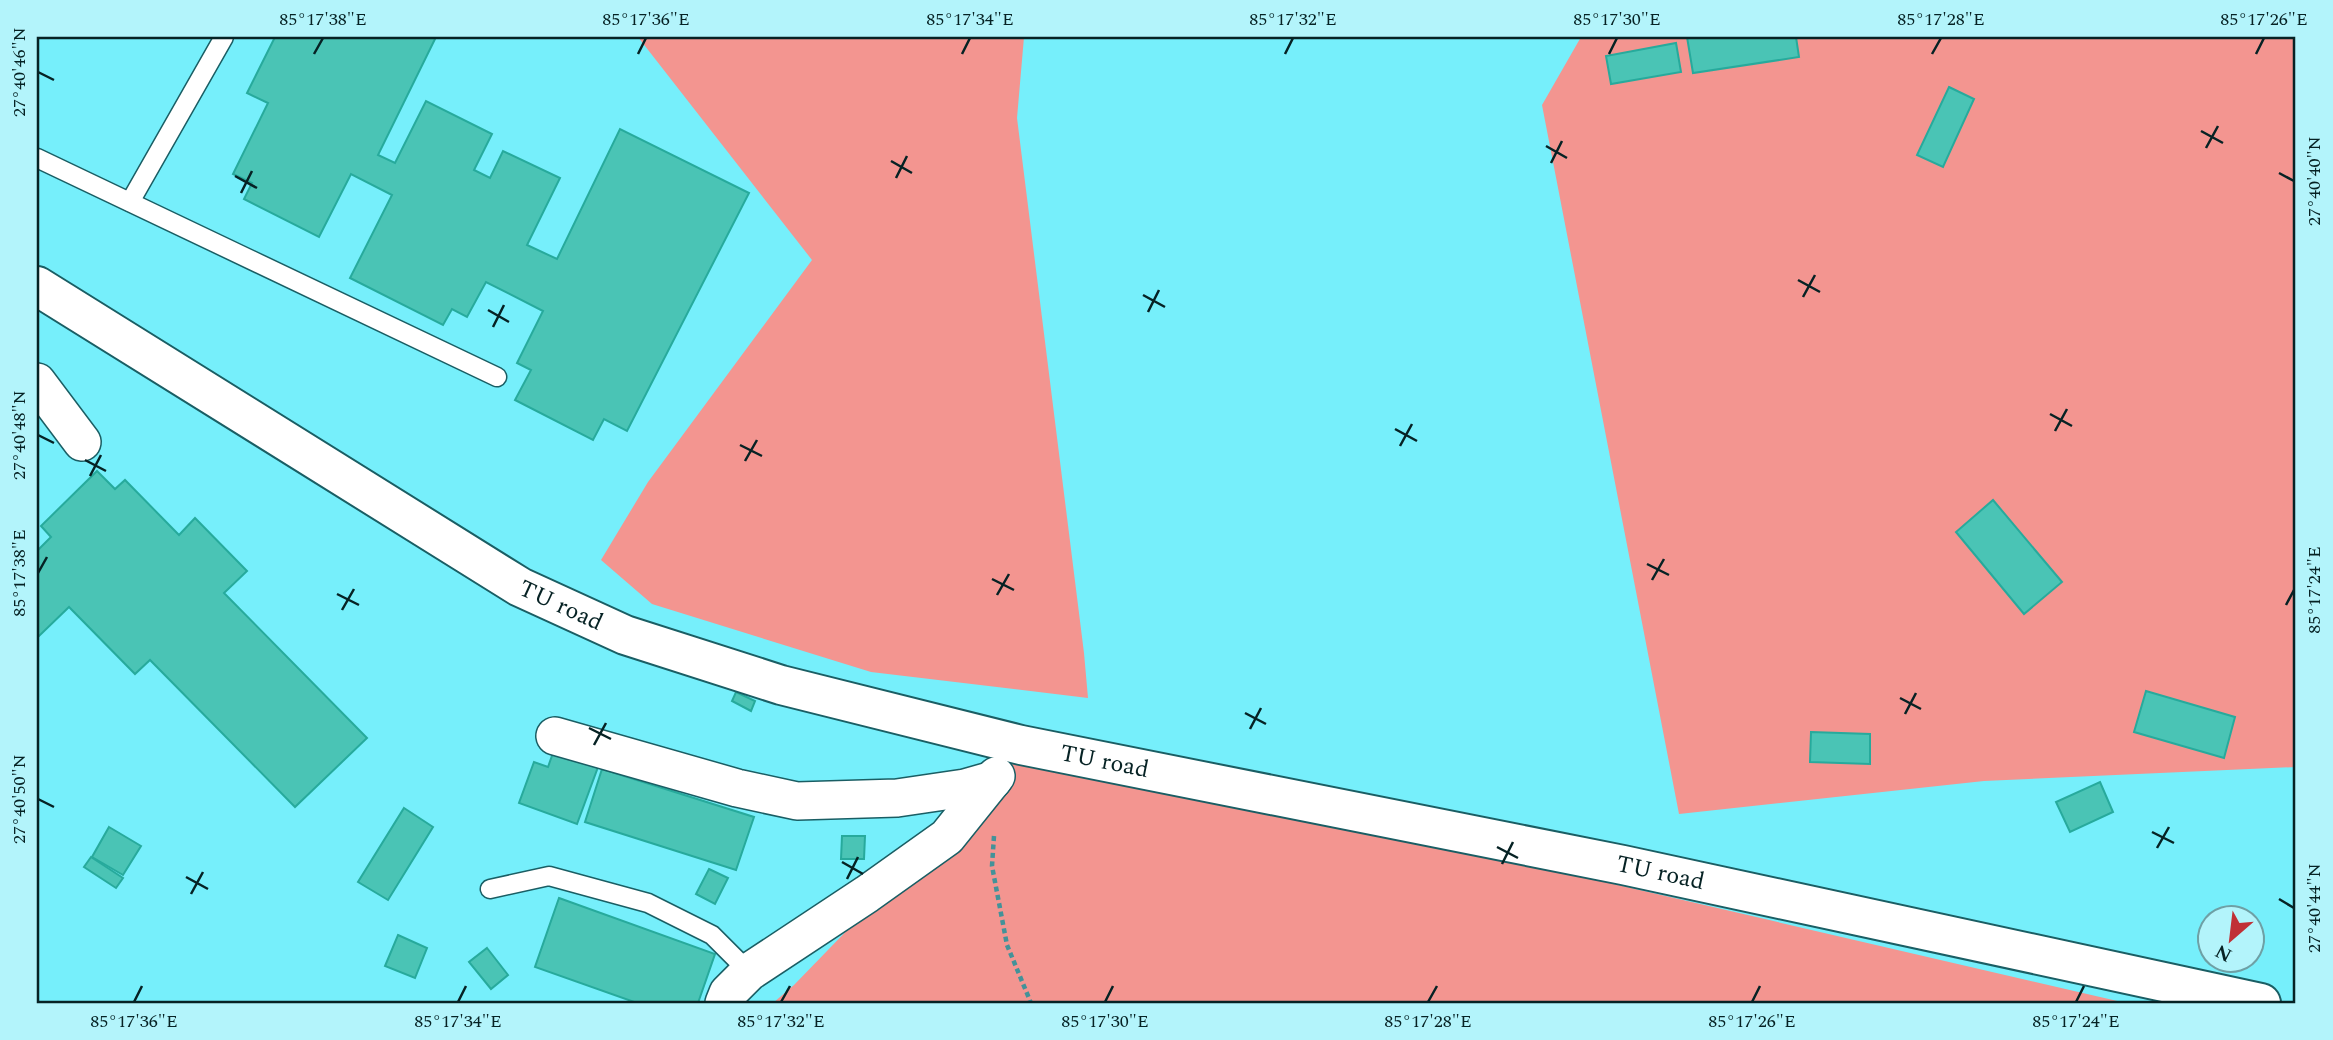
<svg xmlns="http://www.w3.org/2000/svg" width="2333" height="1040" font-family="Spectral,serif">
<rect width="100%" height="100%" fill="#76effb"/>
<!-- green -->
<g fill="#f39590">
<polygon points="638,37 1024,37 1017,118 1084,653 1088,698 871,672 652,604 601,560 648,482 812,260"/>
<polygon points="1581,37 2296,37 2296,767 1984,781 1679,814 1542,105"/>
<polygon points="1009,750 1532,865 2126,1003 773,1003 794,985 859,918"/>
</g>
<!-- building -->
<g fill="#4ac4b5" stroke="#27aa9c" stroke-width="2">
<polygon points="275,37 436,37 378,155 395,163 426,101 492,134 474,170 490,178 503,151 560,178 527,245 557,259 620,129 749,193 627,431 604,419 593,440 515,400 531,370 517,363 543,311 486,282 467,317 452,309 443,325 350,278 392,195 351,174 319,237 244,199 252,183 233,174 268,103 247,93"/>
<polygon points="1687,37 1796,37 1799,57 1693,73"/>
<polygon points="1676,43 1681,72 1611,84 1606,56"/>
<polygon points="1949,87 1974,99 1943,167 1917,155"/>
<polygon points="97,471 115,489 125,480 179,535 195,518 247,571 224,593 367,738 295,807 150,660 135,674 69,607 37,638 37,551 51,537 41,526"/>
<polygon points="1993,500 2062,582 2024,614 1956,532"/>
<polygon points="2146,691 2235,717 2224,758 2134,732"/>
<polygon points="736,692 755,701 751,711 732,701"/>
<polygon points="1811,732 1870,734 1870,764 1810,762"/>
<polygon points="554,750 598,767 577,824 519,803 534,762 548,767"/>
<polygon points="602,769 754,817 736,870 585,822"/>
<polygon points="2100,782 2113,812 2070,832 2056,802"/>
<polygon points="404,808 433,827 388,900 358,882"/>
<polygon points="109,827 141,846 123,875 92,857"/>
<polygon points="842,836 865,836 864,859 841,859"/>
<polygon points="91,857 123,878 116,888 84,867"/>
<polygon points="709,869 728,878 715,904 696,894"/>
<polygon points="559,898 715,954 698,1003 637,1003 535,967"/>
<polygon points="398,935 427,948 415,978 385,966"/>
<polygon points="487,948 508,975 491,989 469,962"/>
</g>
<g fill="none" stroke-linecap="round" stroke-linejoin="round">
<!-- service casing -->
<g stroke="#1a5e64" stroke-width="21">
<g id="service">
<polyline points="37,158 497,377"/>
<polyline points="130,202 224,37"/>
<polyline points="490,889 549,876 648,903 712,935 749,972"/>
</g>
</g>
<!-- minor casing -->
<g stroke="#1a5e64" stroke-width="40">
<g id="minor">
<polyline points="37,382 82,442"/>
<polyline points="555,736 737,788 797,801 897,798 965,788 993,780"/>
<polyline points="724,1003 728,993 749,972 867,894 947,837 996,776"/>
</g>
</g>
<!-- tertiary casing -->
<g stroke="#1a5e64" stroke-width="42">
<g id="tertiary">
<path id="s1" d="M37,286L520,587L625,635L781,685L1021,745L1623,865L2261,1003"/>
</g>
</g>
<!-- path -->
<polyline stroke="#439299" stroke-width="4.5" stroke-dasharray="5 3.5" stroke-linecap="butt" points="994,836 992,866 1007,945 1031,1003"/>
<!-- service -->
<use href="#service" stroke="#fff" stroke-width="18"/>
<!-- minor -->
<use href="#minor" stroke="#fff" stroke-width="37"/>
<!-- tertiary -->
<use href="#tertiary" stroke="#fff" stroke-width="38"/>
</g>
<!-- ticks -->
<path fill="none" stroke="#062224" stroke-width="2.5" d="M314,54L323,38M638,54L646,38M962,54L970,38M1285,54L1293,38M1609,54L1617,38M1932,54L1941,38M2256,54L2264,38M38,72L54,80M2201,131L2223,143M1546,146L1567,158M2206,148L2218,126M891,161L912,173M1551,163L1562,141M2279,173L2294,181M235,176L257,188M896,178L907,156M241,193L252,171M1798,280L1820,292M1143,295L1165,307M1803,297L1815,275M488,310L509,322M1148,312L1159,290M493,327L504,305M2050,414L2072,426M1395,429L1417,441M2055,431L2067,409M38,435L54,443M740,445L762,456M1400,446L1412,424M85,460L106,471M745,461L757,440M90,476L101,455M1647,564L1669,575M38,573L47,557M992,579L1014,590M1652,580L1664,559M337,594L359,605M997,595L1009,574M2286,605L2294,590M342,610L354,589M1900,698L1921,709M1245,713L1266,724M1905,714L1916,693M589,728L611,739M1250,729L1261,708M594,745L606,723M38,799L54,807M2152,832L2174,843M1497,847L1518,858M2157,848L2169,827M842,862L863,874M1502,864L1513,842M186,877L208,889M847,879L858,857M191,894L203,872M2279,899L2294,908M134,1002L142,986M458,1002L466,986M781,1002L790,986M1105,1002L1113,986M1428,1002L1437,986M1752,1002L1760,986M2076,1002L2084,986"/>
<g text-anchor="middle" dominant-baseline="central" stroke-width="7" stroke-linejoin="round" paint-order="stroke">
<!-- street labels -->
<g font-size="24" fill="#062224" stroke="#b3f4fb">
<text stroke="none"><textPath href="#s1" startOffset="614">TU road</textPath></text>
<text stroke="none"><textPath href="#s1" startOffset="1181">TU road</textPath></text>
<text stroke="none"><textPath href="#s1" startOffset="1748">TU road</textPath></text>
</g>
</g>
<!-- border -->
<rect width="2333" height="1040" fill="none" stroke="#b3f4fb" stroke-width="77"/>
<!-- north arrow -->
<g transform="translate(2231 939) rotate(208)"><circle r="33" fill="#b3f4fb" stroke="#6ea0a5" stroke-width="2"/>
<path d="M0-5L12 26L0 18L-12 26Z" fill="#c03036"/>
<text y="-10" font-size="19" font-weight="bold" text-anchor="middle" fill="#062224">N</text>
</g>
<rect x="38" y="38" width="2256" height="964" fill="none" stroke="#062224" stroke-width="2.5"/>
<g font-size="18" text-anchor="middle" fill="#062224">
<text x="323" y="25">85°17'38"E</text>
<text x="646" y="25">85°17'36"E</text>
<text x="970" y="25">85°17'34"E</text>
<text x="1293" y="25">85°17'32"E</text>
<text x="1617" y="25">85°17'30"E</text>
<text x="1941" y="25">85°17'28"E</text>
<text x="2264" y="25">85°17'26"E</text>
<text transform="translate(19 72) rotate(-90)" y="6">27°40'46"N</text>
<text transform="translate(2314 181) rotate(-90)" y="6">27°40'40"N</text>
<text transform="translate(19 435) rotate(-90)" y="6">27°40'48"N</text>
<text transform="translate(19 573) rotate(-90)" y="6">85°17'38"E</text>
<text transform="translate(2314 590) rotate(-90)" y="6">85°17'24"E</text>
<text transform="translate(19 799) rotate(-90)" y="6">27°40'50"N</text>
<text transform="translate(2314 908) rotate(-90)" y="6">27°40'44"N</text>
<text x="134" y="1027">85°17'36"E</text>
<text x="458" y="1027">85°17'34"E</text>
<text x="781" y="1027">85°17'32"E</text>
<text x="1105" y="1027">85°17'30"E</text>
<text x="1428" y="1027">85°17'28"E</text>
<text x="1752" y="1027">85°17'26"E</text>
<text x="2076" y="1027">85°17'24"E</text>
</g>
</svg>
